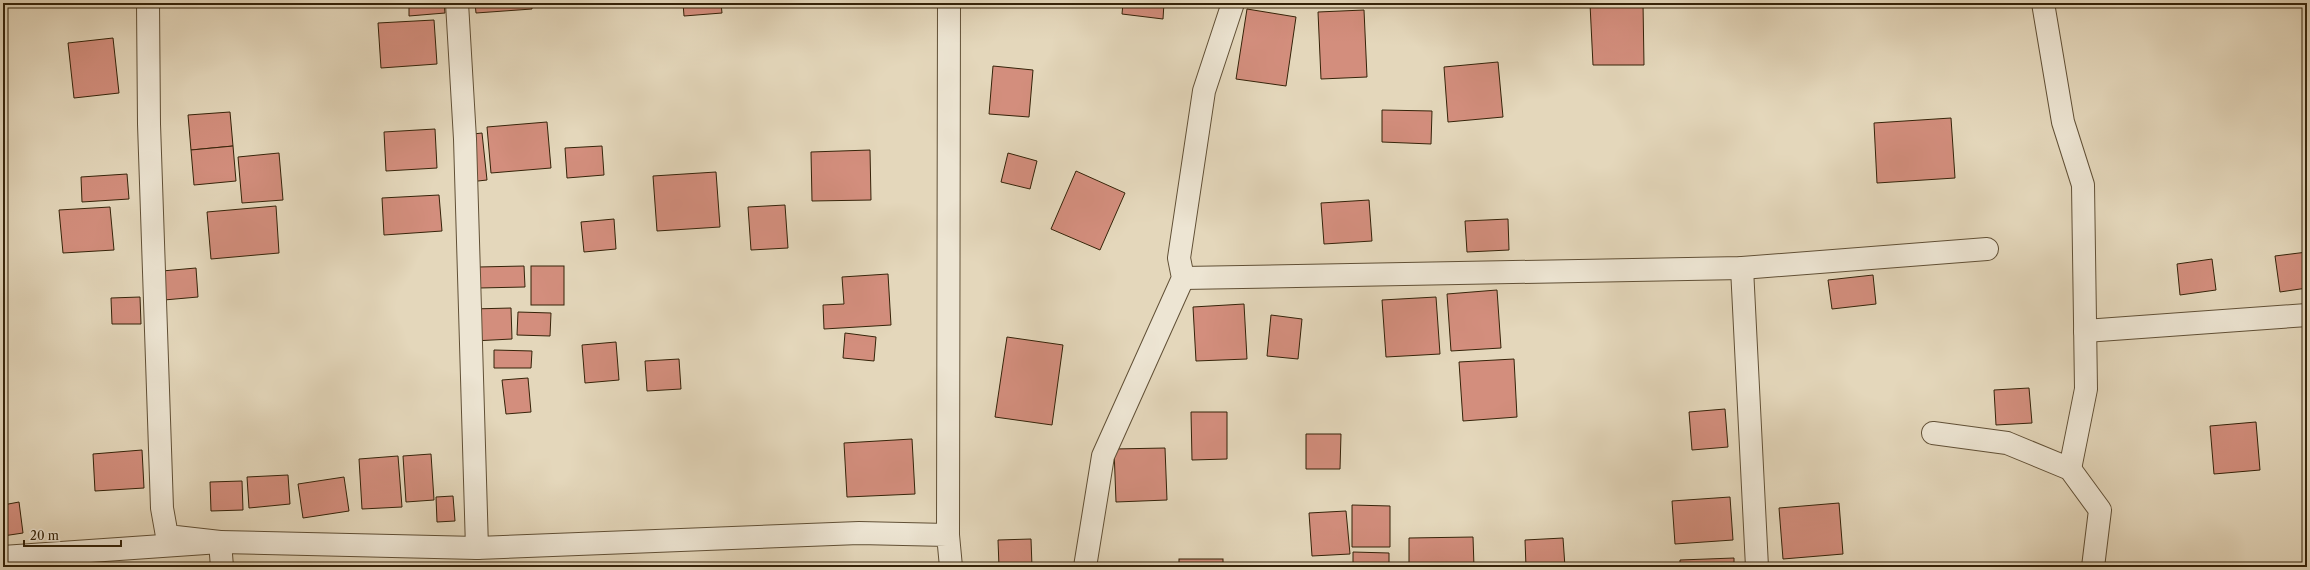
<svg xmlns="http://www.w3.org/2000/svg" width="2310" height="570" font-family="'Libre Caslon Text',serif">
<rect width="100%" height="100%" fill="#e4d7bb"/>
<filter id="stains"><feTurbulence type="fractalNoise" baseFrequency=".005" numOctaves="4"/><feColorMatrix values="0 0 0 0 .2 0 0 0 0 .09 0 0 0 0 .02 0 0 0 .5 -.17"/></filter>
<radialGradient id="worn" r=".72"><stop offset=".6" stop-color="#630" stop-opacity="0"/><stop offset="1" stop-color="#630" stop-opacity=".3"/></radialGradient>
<!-- building -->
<g fill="#d38e7d" stroke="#352309">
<polygon points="409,3 444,3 445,13 409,16"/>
<polygon points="475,3 532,3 532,9 476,13"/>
<polygon points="683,3 721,3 722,13 684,16"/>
<polygon points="1123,3 1164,3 1163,19 1122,14"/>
<polygon points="1643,3 1644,65 1593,65 1590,4"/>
<polygon points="1247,9 1296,17 1286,86 1236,79"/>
<polygon points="1364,10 1367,77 1321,79 1318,12"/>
<polygon points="434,20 437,64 381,68 378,23"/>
<polygon points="113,38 119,93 74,98 68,43"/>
<polygon points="1498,62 1503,117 1448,122 1444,67"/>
<polygon points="993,66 1033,70 1029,117 989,114"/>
<polygon points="1382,110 1432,111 1431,144 1382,142"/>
<polygon points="230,112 233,146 191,150 188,115"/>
<polygon points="1951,118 1955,178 1877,183 1874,123"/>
<polygon points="547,122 551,168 491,173 487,127"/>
<polygon points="435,129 437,168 386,171 384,132"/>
<polygon points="482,133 487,180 460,183 455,136"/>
<polygon points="233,146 236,181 194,185 191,150"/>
<polygon points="602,146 604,175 567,178 565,148"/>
<polygon points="870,150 871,200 812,201 811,152"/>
<polygon points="279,153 283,200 242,203 238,157"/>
<polygon points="1008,153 1037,161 1030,189 1001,182"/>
<polygon points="1076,171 1125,193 1100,250 1051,229"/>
<polygon points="716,172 720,227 657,231 653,176"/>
<polygon points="127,174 129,199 82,202 81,177"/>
<polygon points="439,195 442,231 384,235 382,198"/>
<polygon points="1369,200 1372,241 1324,244 1321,203"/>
<polygon points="785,205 788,248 751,250 748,207"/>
<polygon points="276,206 279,253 211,259 207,212"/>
<polygon points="110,207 114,250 63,253 59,210"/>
<polygon points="614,219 616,249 584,252 581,222"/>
<polygon points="1508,219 1509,250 1467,252 1465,221"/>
<polygon points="2307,252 2307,288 2280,292 2275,256"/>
<polygon points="2212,259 2216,290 2180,295 2177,264"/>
<polygon points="524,266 525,287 479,288 478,267"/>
<rect x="531" y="266" width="33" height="39"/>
<polygon points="196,268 198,297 164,300 162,271"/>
<polygon points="888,274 891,325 824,329 823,305 844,304 842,277"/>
<polygon points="1873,275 1876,304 1832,309 1828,280"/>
<polygon points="1497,290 1501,348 1451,351 1447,294"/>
<polygon points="140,297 141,324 112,324 111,298"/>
<polygon points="1436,297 1440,354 1386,357 1382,300"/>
<polygon points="1244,304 1247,359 1196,361 1193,307"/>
<polygon points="511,308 512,339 473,341 472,309"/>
<polygon points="518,312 551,313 550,336 517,335"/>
<polygon points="1271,315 1302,319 1298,359 1267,356"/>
<polygon points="845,333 876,337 874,361 843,358"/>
<polygon points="1007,337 1063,345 1052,425 995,417"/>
<polygon points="616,342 619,380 585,383 582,345"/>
<polygon points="494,350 532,351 531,368 494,368"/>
<polygon points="679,359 681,389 647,391 645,361"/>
<polygon points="1514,359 1517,417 1463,421 1459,362"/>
<polygon points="528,378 531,412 506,414 502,380"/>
<polygon points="2029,388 2032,423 1996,425 1994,390"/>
<polygon points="1725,409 1728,447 1692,450 1689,412"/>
<polygon points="1191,412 1227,412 1227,459 1192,460"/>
<polygon points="2256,422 2260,470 2214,474 2210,426"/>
<polygon points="1306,434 1341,434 1340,469 1306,469"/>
<polygon points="912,439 915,494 847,497 844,443"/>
<polygon points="1165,448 1167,500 1116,502 1114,449"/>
<polygon points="142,450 144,488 95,491 93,454"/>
<polygon points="431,454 434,500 406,502 403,456"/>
<polygon points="398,456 402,507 362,509 359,459"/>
<polygon points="288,475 290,504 249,508 247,477"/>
<polygon points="344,477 349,511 303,518 298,484"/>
<polygon points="242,481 243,510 211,511 210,482"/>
<polygon points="453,496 455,521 437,522 436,497"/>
<polygon points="1730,497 1733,540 1675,544 1672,501"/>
<polygon points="19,502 23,533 3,536 3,505"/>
<polygon points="1839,503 1843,554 1783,559 1779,508"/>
<polygon points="1352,505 1390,506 1390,547 1352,547"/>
<polygon points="1346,511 1350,554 1312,556 1309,513"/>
<polygon points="1473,537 1474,567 1409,567 1409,538"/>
<polygon points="1563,538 1565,567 1526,567 1525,540"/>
<polygon points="1031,539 1032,567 999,567 998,540"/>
<polygon points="1353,552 1389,553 1389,567 1353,567"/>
<polygon points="1734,558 1734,567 1680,567 1680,560"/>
<rect x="1179" y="559" width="44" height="8"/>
<polygon points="344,565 379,566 379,567 344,567"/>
</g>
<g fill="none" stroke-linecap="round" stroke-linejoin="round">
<!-- minor casing -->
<g stroke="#615036" stroke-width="24">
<g id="minor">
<polyline points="148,3 149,124 162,508 167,536 220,542 222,567"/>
<polyline points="457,3 465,139 477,548"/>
<polyline points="2043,3 2063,122 2083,185 2086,389 2070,469"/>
<polyline points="1742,268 1757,567"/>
<polyline points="1183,278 1742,268 1987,249"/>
<polyline points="2085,331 2307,315"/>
<polyline points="1933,433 2007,443 2070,469 2100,510 2093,567"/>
<polyline points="948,535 949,3"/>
<polyline points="3,557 220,542 477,548 859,533 948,535 951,567"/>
<polyline points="1085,567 1103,456 1183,278 1179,258 1204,91 1233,3"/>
</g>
</g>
<!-- minor -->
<use href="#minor" stroke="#ede5d3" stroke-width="22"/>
</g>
<!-- margin -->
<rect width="2310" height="570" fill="none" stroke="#e4d7bb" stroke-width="16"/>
<rect x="4" y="4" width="2302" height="562" fill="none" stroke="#352309" stroke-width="2"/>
<rect x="8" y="8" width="2294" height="554" fill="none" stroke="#352309"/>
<!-- scale -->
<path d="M24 540v6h97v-6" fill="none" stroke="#352309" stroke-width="2"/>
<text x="30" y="540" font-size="12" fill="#352309" stroke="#ede5d3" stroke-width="3" paint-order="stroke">20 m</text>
<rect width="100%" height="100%" filter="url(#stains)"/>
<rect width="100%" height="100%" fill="url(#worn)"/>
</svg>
